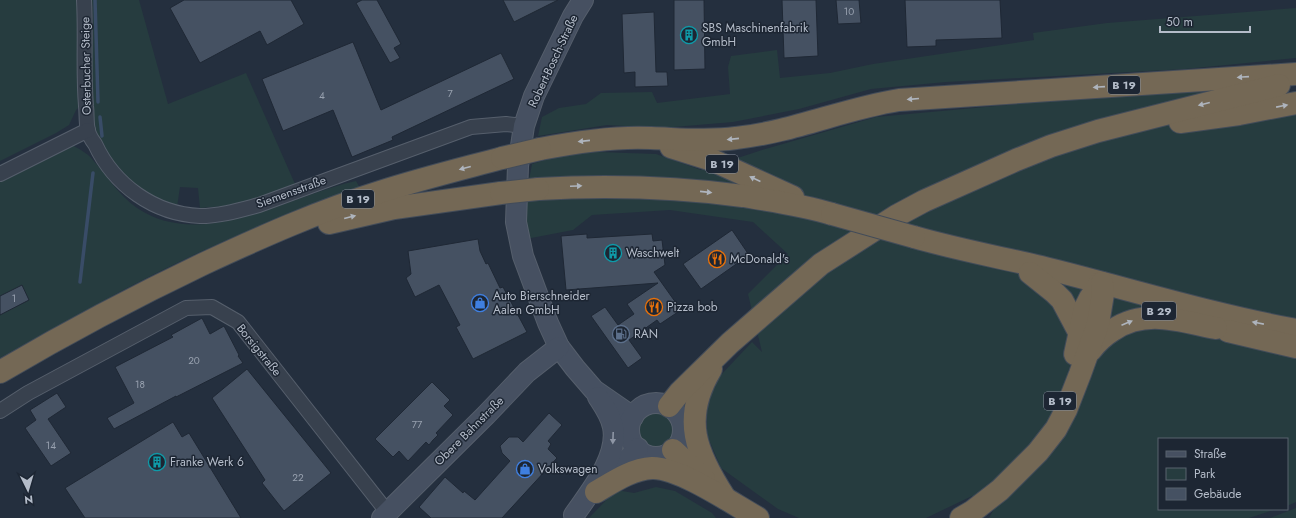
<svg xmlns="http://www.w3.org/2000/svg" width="1296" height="518" font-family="Jost,sans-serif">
<rect width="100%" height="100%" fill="#242f3e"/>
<!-- green -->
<g fill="#263c3f">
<polygon points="0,0 77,0 78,108 76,110 69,125 56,133 0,161"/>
<polygon points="92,0 139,0 168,104 246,73 295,184 251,200 225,206 200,208 198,188 180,187 177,207 152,196 130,182 105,154 95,132 91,90 93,29"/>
<polygon points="1296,8 1296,58 1185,69 946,82 871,89 799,109 733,122 662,128 607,125 538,136 542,117 559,108 586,104 601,93 652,92 657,103 730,94 728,67 731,56 777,50 780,78 830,73 873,64 1034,40 1033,33 1107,23"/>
<polygon points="1264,84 1266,97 1296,91 1296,502 1287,506 1287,439 1159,439 1159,509 1277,509 1249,518 989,518 994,509 972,496 926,518 799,518 778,509 721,468 707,435 707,405 719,377 752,342 762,352 748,294 788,254 753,222 670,210 592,215 573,230 526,239 523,212 532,164 558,156 598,152 656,154 701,170 762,150 876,117 1136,93"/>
<path d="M72,145C79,149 87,153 92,159C107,175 118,195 137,208C202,252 290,195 356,181L360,188C313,207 265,223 218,244C143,277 72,318 0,358V182Z"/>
<circle cx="657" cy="429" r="18"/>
<polygon points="656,487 675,491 712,513 716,518 589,518 616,490 634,493"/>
<polygon points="1296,508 1296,518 1270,518"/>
</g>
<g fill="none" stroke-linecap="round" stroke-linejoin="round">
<!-- stream -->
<g stroke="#394c67" stroke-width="3.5">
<polyline points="95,0 98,102"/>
<polyline points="100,117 102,136"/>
<polyline points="80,282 93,173"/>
</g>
</g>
<!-- building -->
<g fill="#455162" stroke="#1f2835">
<polygon points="184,0 291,0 304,24 267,45 260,31 200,63 170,8"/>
<polygon points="362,0 377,0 401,44 394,48 400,58 390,63 356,3"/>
<polygon points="503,0 558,0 514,22"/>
<polygon points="674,0 704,0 705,69 674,70"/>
<polygon points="782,0 816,0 818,56 784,58"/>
<polygon points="836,0 859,0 861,23 838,24"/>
<polygon points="905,0 1000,0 1002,38 936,40 936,46 907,47"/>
<polygon points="654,12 656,72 667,72 668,86 635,87 635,72 624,73 622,14"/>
<polygon points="353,42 381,110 501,53 514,79 392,137 393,140 352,157 333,110 283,131 262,79"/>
<polygon points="732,230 749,255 701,289 683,264"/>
<polygon points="587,234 587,238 652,234 653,241 662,240 665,265 654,272 681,310 660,324 657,320 629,340 642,358 628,368 591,316 605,307 618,325 634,314 627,304 658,283 566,290 561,236"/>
<polygon points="478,239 480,251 486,264 488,263 500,288 503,287 527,332 473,359 456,327 460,325 439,285 415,297 406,278 411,274 408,251"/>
<polygon points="22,285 29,300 0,315 0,296"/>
<polygon points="202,318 210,334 224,326 239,355 238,356 243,363 176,397 176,396 114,429 107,418 134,403 115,367 173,337 171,335"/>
<polygon points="247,369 331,473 284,511 262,483 265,480 212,398"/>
<polygon points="432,382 450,400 444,406 453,415 436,433 438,435 433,440 429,445 426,442 408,461 399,451 393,457 375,439"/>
<polygon points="57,393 66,407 48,419 71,453 51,466 25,428 36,420 30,410"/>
<polygon points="549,413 562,425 548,441 551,444 548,449 557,458 502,518 431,518 419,507 445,477 463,493 464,491 475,500 510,461 502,453 500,446 509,437 518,437 523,442"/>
<polygon points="173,422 182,437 189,433 241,518 85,518 65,488"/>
</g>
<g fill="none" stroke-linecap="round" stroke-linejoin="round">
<!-- street casing -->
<g stroke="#565f6c" stroke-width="16">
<g id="street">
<path d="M84,0C86,35 83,71 86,106C87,114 86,123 88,131C89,135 92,140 95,144C114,185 154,214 200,216C220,216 240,210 259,205L471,127L506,124L524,126"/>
<polyline points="0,174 88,130"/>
<polyline points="0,411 28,393 186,308 212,307 238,322 388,513"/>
</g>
</g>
<!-- secondary casing -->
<g stroke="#565f6c" stroke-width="22">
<g id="secondary">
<polyline points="583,0 573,16 534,96 524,126 518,166 516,222 523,256 548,323 559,347 575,368 594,390 633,417"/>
<circle cx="656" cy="430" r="27"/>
<polyline points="603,485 638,448"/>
<path d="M574,515C590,492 619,457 613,427C611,416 604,406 598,397"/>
<polyline points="382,518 486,415 527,372 559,347"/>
</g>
</g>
<!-- highway casing -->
<g stroke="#434c59" stroke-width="24">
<g id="highway">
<polyline points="1180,122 1239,114 1296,103"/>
<polyline points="671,147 712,160 793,197"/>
<path d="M540,149C576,142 614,136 651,138C680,139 708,142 736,138C792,132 843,109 899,100L1296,74"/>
<path d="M538,189C607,185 675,187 743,196C774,201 803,205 832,214"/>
<polyline points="329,223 394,208 501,193"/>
<path d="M914,237C956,249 998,257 1041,267C1126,288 1209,314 1296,330"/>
<polyline points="1030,273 1055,293 1062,300 1079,332"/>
<polyline points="1228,331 1296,347"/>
<path d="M1091,350C1097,342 1105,335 1113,330C1146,308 1180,321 1216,328"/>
<polyline points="1075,354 1085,308 1090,298 1100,283"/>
<path d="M711,369C681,419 696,453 725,498"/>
<path d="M0,372C66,333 134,297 203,264C261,237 319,211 380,192C420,179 461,169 502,158"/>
<polyline points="669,406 680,392 730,343 821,264 896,216 924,201 1016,160 1051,146 1098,131 1279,85"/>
<polyline points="673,450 704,479"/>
<path d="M596,492C613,482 632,469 652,468C679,467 733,504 758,518"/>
<polyline points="961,518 973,511 1000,490 1038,452 1056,429 1066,410 1080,374 1098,324 1103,294 1102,283"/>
</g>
</g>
<!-- street -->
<use href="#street" stroke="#38414e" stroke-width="14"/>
<!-- secondary -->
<use href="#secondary" stroke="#465061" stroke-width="20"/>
<!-- highway -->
<use href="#highway" stroke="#746855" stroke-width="22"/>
<!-- highway-bridge casing -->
<g stroke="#434c59" stroke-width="24" stroke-linecap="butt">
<g id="highway-bridge">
<polyline points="502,158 540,149"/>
<polyline points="501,193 538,189"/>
<polyline points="832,214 914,237"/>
</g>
</g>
<!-- highway-bridge -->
<use href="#highway-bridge" stroke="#746855" stroke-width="22"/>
</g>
<!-- one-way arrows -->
<defs><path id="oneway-solid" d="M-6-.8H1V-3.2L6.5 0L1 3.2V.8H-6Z"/></defs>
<g fill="#aeb4bd">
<use href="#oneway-solid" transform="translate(1243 77) rotate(176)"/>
<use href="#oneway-solid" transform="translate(1099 87) rotate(176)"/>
<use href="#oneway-solid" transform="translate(913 99) rotate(175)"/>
<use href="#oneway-solid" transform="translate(1204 104) rotate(166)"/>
<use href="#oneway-solid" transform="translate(1282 106) rotate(-11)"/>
<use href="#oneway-solid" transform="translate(733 139) rotate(174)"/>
<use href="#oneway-solid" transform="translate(584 141) rotate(174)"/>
<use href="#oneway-solid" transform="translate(465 168) rotate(165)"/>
<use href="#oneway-solid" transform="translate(755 179) rotate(-155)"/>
<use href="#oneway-solid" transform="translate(576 186) rotate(-3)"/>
<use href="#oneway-solid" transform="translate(706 192) rotate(6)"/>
<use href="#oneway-solid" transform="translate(350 217) rotate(-14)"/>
<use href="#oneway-solid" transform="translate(1127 323) rotate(-23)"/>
<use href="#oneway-solid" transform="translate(1258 323) rotate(-169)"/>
</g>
<use fill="#8e96a5" href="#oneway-solid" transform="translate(613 438) rotate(92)"/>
<!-- icons -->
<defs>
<g id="building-ring" transform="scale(0.9)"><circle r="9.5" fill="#1d2633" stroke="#0f9aa8" stroke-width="1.5"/><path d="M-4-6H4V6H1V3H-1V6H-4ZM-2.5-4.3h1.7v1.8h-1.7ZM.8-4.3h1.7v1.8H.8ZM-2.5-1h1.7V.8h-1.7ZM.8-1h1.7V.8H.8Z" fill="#0f9aa8"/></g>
<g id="restaurant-ring" transform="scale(0.9)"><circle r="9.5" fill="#1d2633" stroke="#e8710a" stroke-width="1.5"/><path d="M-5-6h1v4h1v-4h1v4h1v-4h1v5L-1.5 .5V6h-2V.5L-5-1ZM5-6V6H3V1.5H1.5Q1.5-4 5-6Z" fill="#e8710a"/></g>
<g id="shop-ring" transform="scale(0.9)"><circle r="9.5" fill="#1d2633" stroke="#3f7fe0" stroke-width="1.5"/><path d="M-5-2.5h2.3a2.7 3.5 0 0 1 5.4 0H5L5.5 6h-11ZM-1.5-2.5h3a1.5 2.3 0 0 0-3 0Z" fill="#3f7fe0"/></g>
<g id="fuel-ring" transform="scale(0.9)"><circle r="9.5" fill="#1d2633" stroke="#5c6f8a" stroke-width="1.5"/><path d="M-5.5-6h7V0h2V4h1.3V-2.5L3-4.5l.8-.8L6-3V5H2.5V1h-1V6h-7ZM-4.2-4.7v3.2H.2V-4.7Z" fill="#5c6f8a"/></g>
</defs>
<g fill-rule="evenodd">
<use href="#building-ring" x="689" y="35"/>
<use href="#building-ring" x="613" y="253"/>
<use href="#restaurant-ring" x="717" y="259"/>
<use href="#shop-ring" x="480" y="303"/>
<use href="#restaurant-ring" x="654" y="307"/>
<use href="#fuel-ring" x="621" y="334"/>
<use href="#building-ring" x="157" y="462"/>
<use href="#shop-ring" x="525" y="469"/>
</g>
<g text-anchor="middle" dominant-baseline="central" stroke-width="3" stroke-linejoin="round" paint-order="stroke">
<!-- number labels -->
<g font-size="10" fill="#98a1af">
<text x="849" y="11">10</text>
<text x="450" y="93">7</text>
<text x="322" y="95">4</text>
<text x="14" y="298">1</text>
<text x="194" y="360">20</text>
<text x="140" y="384">18</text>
<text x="417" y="424">77</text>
<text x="51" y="445">14</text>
<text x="298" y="477">22</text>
</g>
<!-- shield labels -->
<g fill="#1d2633" stroke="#878f9c" stroke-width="1">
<rect x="1108" y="76" width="32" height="18" rx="3"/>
<rect x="706" y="155" width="32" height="18" rx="3"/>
<rect x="342" y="190" width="32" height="18" rx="3"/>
<rect x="1142" y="302" width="34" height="18" rx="3"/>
<rect x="1044" y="392" width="32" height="18" rx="3"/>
</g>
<g font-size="11" font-weight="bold" fill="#b4bcc9">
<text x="1124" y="85">B 19</text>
<text x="722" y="164">B 19</text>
<text x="358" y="199">B 19</text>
<text x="1159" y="311">B 29</text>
<text x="1060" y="401">B 19</text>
</g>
<!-- poi labels -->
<g font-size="12" fill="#b4bcc9" stroke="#1d2633" text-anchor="start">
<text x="702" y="28">SBS Maschinenfabrik<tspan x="702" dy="14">GmbH</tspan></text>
<text x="626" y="253">Waschwelt</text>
<text x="730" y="259">McDonald's</text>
<text x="493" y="296">Auto Bierschneider<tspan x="493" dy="14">Aalen GmbH</tspan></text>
<text x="667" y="307">Pizza bob</text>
<text x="634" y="334">RAN</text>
<text x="170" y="462">Franke Werk 6</text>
<text x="538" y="469">Volkswagen</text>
</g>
<!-- street labels -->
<g font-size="12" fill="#b4bcc9" stroke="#1d2633">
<text transform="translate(553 61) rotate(-65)">Robert-Bosch-Straße</text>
<text transform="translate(86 66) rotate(-91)">Osterbucher Steige</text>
<text transform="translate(291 192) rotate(-20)">Siemensstraße</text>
<text transform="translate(259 350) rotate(51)">Borsigstraße</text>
<text transform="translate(469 431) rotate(-45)">Obere Bahnstraße</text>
</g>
</g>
<!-- legend -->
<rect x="1158" y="438" width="130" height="72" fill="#1d2633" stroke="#59626f"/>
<rect x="1166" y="451" width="20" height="6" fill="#465061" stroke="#59626f"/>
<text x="1194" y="458" font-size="12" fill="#b4bcc9">Straße</text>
<rect x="1166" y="468" width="20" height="12" fill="#263c3f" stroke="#59626f"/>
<text x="1194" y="478" font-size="12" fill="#b4bcc9">Park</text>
<rect x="1166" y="488" width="20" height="12" fill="#455162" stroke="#59626f"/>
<text x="1194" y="498" font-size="12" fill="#b4bcc9">Gebäude</text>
<!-- north arrow -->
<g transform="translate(28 490) rotate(175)" stroke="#1d2633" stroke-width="3" paint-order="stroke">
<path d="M0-3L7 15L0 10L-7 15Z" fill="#b4bcc9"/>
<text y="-6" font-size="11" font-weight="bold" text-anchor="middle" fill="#b4bcc9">N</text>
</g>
<!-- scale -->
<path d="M1160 26v6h90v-6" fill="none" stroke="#b4bcc9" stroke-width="2"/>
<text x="1166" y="26" font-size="12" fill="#b4bcc9" stroke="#1d2633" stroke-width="3" paint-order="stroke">50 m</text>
</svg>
